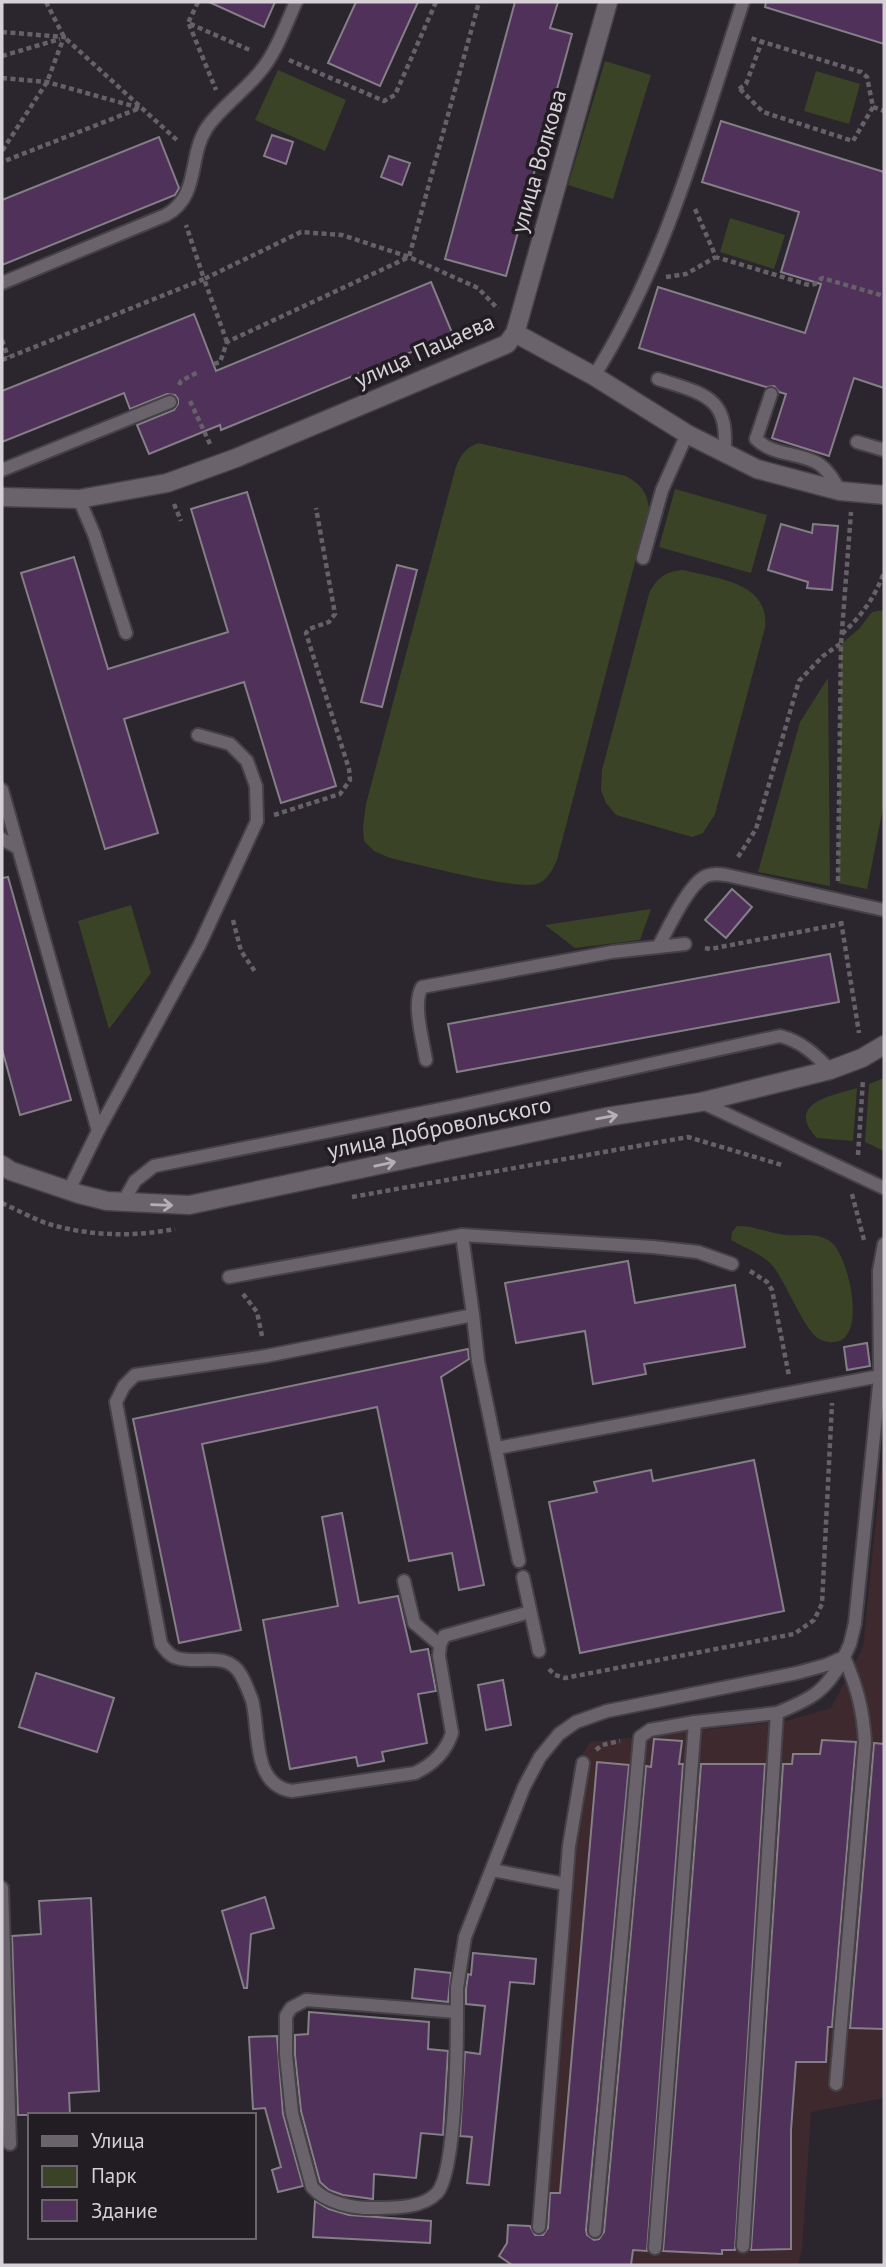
<svg xmlns="http://www.w3.org/2000/svg" width="886" height="2267" font-family="'PT Sans',sans-serif">
<rect width="100%" height="100%" fill="#2b262d"/>
<!-- industrial -->
<polygon fill="#3d292e" points="884,1442 884,2098 811,2112 802,2250 798,2265 528,2265 573,1769 590,1742 786,1721 831,1708 863,1647"/>
<!-- green -->
<g fill="#3a4325">
<polygon points="605,61 651,75 613,199 568,185"/>
<polygon points="278,70 346,100 325,151 255,120"/>
<polygon points="816,71 860,84 849,124 804,111"/>
<polygon points="730,218 785,235 774,269 720,252"/>
<path d="M478,443L626,476C641,485 647,491 649,509L557,860C552,870 548,880 537,884C514,890 418,864 390,858L374,851L364,841L363,826L366,804L455,470C460,456 464,449 478,443Z"/>
<polygon points="675,489 767,515 751,573 659,547"/>
<path d="M683,570C718,579 770,582 765,628L715,814L703,833L692,837L616,815L606,803L601,790L602,770L649,594C656,578 666,571 683,570Z"/>
<polygon points="884,610 884,803 867,889 838,883 841,644 859,629 872,612"/>
<polygon points="828,678 830,886 758,872 800,722"/>
<polygon points="131,905 151,973 109,1029 78,921"/>
<polygon points="651,909 640,940 575,948 545,925"/>
<polygon points="884,1078 884,1151 865,1142 869,1084"/>
<path d="M857,1088L853,1141L817,1138C785,1103 831,1096 857,1088Z"/>
<path d="M737,1226C752,1226 764,1231 779,1234C797,1238 815,1230 831,1242C850,1256 873,1359 821,1340C805,1334 786,1281 772,1265C762,1254 743,1247 731,1240L732,1232Z"/>
</g>
<!-- building -->
<g fill="#50315a" stroke="#847e87" stroke-width="2">
<polygon points="209,2 275,2 264,27"/>
<polygon points="356,2 418,2 380,86 328,63"/>
<polygon points="515,2 558,2 550,28 572,34 506,276 445,259"/>
<polygon points="766,2 884,2 884,44 765,7"/>
<polygon points="721,121 884,172 884,388 854,378 829,456 772,438 786,394 779,392 774,386 766,387 639,348 658,287 805,333 821,284 781,272 799,212 702,182"/>
<polygon points="272,135 293,142 286,164 264,156"/>
<polygon points="159,137 179,188 175,195 2,265 2,200"/>
<polygon points="389,156 410,163 402,185 381,177"/>
<polygon points="431,282 453,335 221,430 220,425 149,454 137,425 174,410 178,404 178,399 175,395 167,394 130,409 124,393 2,442 2,391 194,314 216,371"/>
<polygon points="247,492 336,786 281,803 244,682 124,719 158,833 105,849 21,573 74,557 108,669 228,632 191,509"/>
<polygon points="781,524 812,533 813,524 838,526 832,590 807,588 808,582 768,570"/>
<polygon points="397,565 417,570 382,707 361,702"/>
<polygon points="8,877 71,1100 20,1115 2,1049 2,878"/>
<polygon points="732,889 752,907 726,938 705,920"/>
<polygon points="830,954 839,1002 457,1072 448,1024"/>
<polygon points="628,1261 635,1303 735,1285 745,1347 644,1364 646,1374 593,1384 585,1331 516,1343 505,1283"/>
<polygon points="867,1343 870,1366 847,1370 844,1347"/>
<polygon points="468,1349 469,1359 441,1377 484,1585 459,1590 452,1553 409,1561 377,1407 202,1444 241,1630 179,1643 133,1419"/>
<polygon points="754,1460 784,1611 580,1653 549,1502 597,1492 594,1482 651,1470 653,1481"/>
<polygon points="342,1513 359,1603 398,1596 411,1652 428,1649 436,1691 418,1694 427,1743 382,1752 384,1761 358,1766 356,1757 290,1769 263,1620 338,1606 322,1517"/>
<polygon points="36,1673 114,1698 97,1752 19,1727"/>
<polygon points="503,1680 511,1725 486,1730 478,1685"/>
<polygon points="654,1739 682,1741 679,1764 683,1764 647,2251 633,2250 631,2265 512,2265 499,2256 507,2243 508,2225 530,2226 535,2235 543,2235 548,2228 550,2193 560,2193 597,1762 629,1765 586,2230 587,2235 594,2240 599,2239 604,2232 646,1766 651,1767"/>
<polygon points="822,1740 856,1742 832,2027 828,2027 826,2062 796,2062 791,2130 791,2249 751,2250 783,1764 792,1764 793,1754 820,1754"/>
<polygon points="874,1743 884,1744 884,2029 850,2028"/>
<polygon points="701,1764 765,1764 735,2250 722,2250 722,2254 663,2251"/>
<polygon points="265,1897 274,1928 251,1934 247,1988 244,1988 222,1911"/>
<polygon points="91,1898 99,2091 69,2093 70,2115 18,2115 12,1936 41,1934 39,1901"/>
<polygon points="473,1953 536,1959 534,1984 510,1982 489,2185 467,2183 472,2137 460,2136 465,2052 480,2054 485,2006 466,2004 466,1989 468,1974 471,1975"/>
<polygon points="415,1969 451,1973 448,2002 412,1998"/>
<polygon points="309,2012 429,2022 428,2049 448,2051 443,2135 421,2133 416,2178 374,2174 373,2199 343,2195 329,2190 320,2182 301,2111 295,2055 295,2035 308,2034"/>
<polygon points="277,2036 283,2114 303,2186 278,2192 272,2170 281,2167 265,2108 253,2109 249,2037"/>
<polygon points="315,2201 329,2209 349,2215 431,2221 430,2243 313,2237"/>
</g>
<g fill="none" stroke-linecap="round" stroke-linejoin="round">
<!-- service casing -->
<g stroke="#464147" stroke-width="16">
<g id="service">
<path d="M2,283L166,215C200,196 188,158 206,129C217,111 244,91 258,74C276,54 285,26 296,2"/>
<path d="M594,376C666,262 701,129 743,2"/>
<path d="M658,379C704,394 731,397 724,454"/>
<path d="M771,394L756,439C773,456 799,452 819,464C829,471 834,481 840,491"/>
<polyline points="857,442 884,450"/>
<polyline points="2,470 170,402"/>
<polyline points="79,499 94,534 126,633"/>
<polyline points="643,558 662,490 687,434"/>
<polyline points="2,790 98,1131 69,1190"/>
<polyline points="2,839 18,848"/>
<polyline points="658,947 685,944"/>
<path d="M426,1060C423,1041 412,1003 422,987L612,952L658,947C668,929 687,887 704,877C711,873 719,874 726,875L884,910"/>
<polyline points="701,1102 884,1188"/>
<polyline points="98,1131 200,944 257,821 256,786 247,761 230,744 198,735"/>
<path d="M123,1202L135,1181L154,1166L461,1105L780,1036C801,1041 816,1055 830,1070"/>
<polyline points="462,1235 473,1315"/>
<polyline points="229,1277 462,1235 653,1247 698,1252 732,1264"/>
<polyline points="497,1448 880,1376"/>
<path d="M519,1561L478,1361L473,1315L266,1356L135,1375L124,1386L116,1402L161,1644C165,1649 169,1656 177,1658C199,1665 227,1650 241,1675C245,1682 249,1692 252,1700C260,1730 251,1785 292,1791L415,1773C434,1764 446,1752 452,1733L439,1656L440,1645L444,1636L530,1612"/>
<polyline points="523,1577 539,1651"/>
<polyline points="404,1581 414,1623 440,1645"/>
<polyline points="492,1870 565,1884"/>
<polyline points="2,1888 10,2144"/>
<path d="M457,2012C457,2045 456,2172 437,2193C423,2208 395,2208 376,2208C355,2209 325,2203 312,2187L292,2113L286,2055V2016L291,2008L306,2000L457,2012V1988L465,1937L524,1787L540,1757L559,1734L576,1722L607,1711L797,1673L826,1665L844,1657L850,1644L855,1623L880,1376L879,1271L884,1244"/>
<path d="M836,2084L865,1742C863,1709 857,1687 844,1657"/>
<polyline points="539,2227 569,1846 583,1763"/>
<polyline points="595,2231 640,1737 650,1730 695,1722"/>
<path d="M743,2246L777,1713C813,1698 825,1692 844,1658"/>
<polyline points="655,2248 695,1722 777,1713"/>
</g>
</g>
<!-- minor casing -->
<g stroke="#464147" stroke-width="21">
<g id="minor">
<polyline points="515,333 594,376 687,434 757,469 840,491 884,495"/>
<polyline points="2,497 79,499 167,483 236,458 507,344 515,333 518,323 608,2"/>
</g>
</g>
<!-- secondary casing -->
<g stroke="#464147" stroke-width="21">
<polyline id="secondary" points="2,1165 11,1171 79,1194 107,1201 189,1205 606,1117 701,1102 830,1070 862,1058 884,1045"/>
</g>
<!-- path -->
<g stroke="#666168" stroke-width="4.5" stroke-dasharray="5 3.5" stroke-linecap="butt">
<polyline points="46,2 64,37 179,142"/>
<polyline points="198,2 188,23 252,51"/>
<polyline points="189,24 216,90"/>
<polyline points="2,32 64,37 47,82 2,151"/>
<polyline points="2,56 60,39"/>
<polyline points="289,60 384,101 395,95 436,2"/>
<polyline points="2,78 47,82 140,108 2,162"/>
<polyline points="739,89 746,84 762,41"/>
<polyline points="740,89 763,112 853,141 873,107 867,77 861,72 750,38"/>
<polyline points="873,107 884,111"/>
<polyline points="695,209 716,257 809,285 815,284 822,278 884,296"/>
<polyline points="666,277 686,274 716,257"/>
<polyline points="2,340 8,357"/>
<polyline points="227,342 204,279 301,232 342,235 409,257 478,288 498,309"/>
<polyline points="2,360 204,279 186,225"/>
<polyline points="214,364 220,362 227,342 409,257 479,2"/>
<polyline points="179,385 181,381 198,372"/>
<polyline points="190,401 210,444"/>
<polyline points="174,504 181,521"/>
<path d="M842,634C861,616 875,598 884,572"/>
<polyline points="274,815 340,794 350,780 349,769 306,633 309,629 329,622 335,614 316,508"/>
<polyline points="738,857 756,829 799,681 823,656 840,644"/>
<polyline points="838,881 841,644 851,512"/>
<polyline points="233,920 241,951 256,973"/>
<polyline points="841,921 859,1033"/>
<polyline points="705,948 710,949 841,924"/>
<polyline points="858,1155 863,1080"/>
<polyline points="852,1194 864,1240"/>
<polyline points="352,1197 688,1137 782,1165"/>
<path d="M2,1203C18,1210 35,1220 52,1225C92,1236 134,1237 175,1229"/>
<polyline points="750,1271 767,1282 772,1290 789,1376"/>
<polyline points="243,1294 257,1312 262,1336"/>
<polyline points="549,1669 555,1675 565,1678 794,1634 814,1620 822,1604 832,1403"/>
<polyline points="596,1750 602,1745 620,1741"/>
</g>
<!-- service -->
<use href="#service" stroke="#6a636c" stroke-width="12"/>
<!-- minor -->
<use href="#minor" stroke="#6a636c" stroke-width="18"/>
<!-- secondary -->
<use href="#secondary" stroke="#6a636c" stroke-width="18"/>
</g>
<!-- one-way arrows -->
<defs><path id="oneway-shaft" d="M-6 0H5M1.5-3L5.5 0L1.5 3" fill="none" stroke-width="1.6" stroke-linecap="round" stroke-linejoin="round" transform="scale(1.75)"/></defs>
<g stroke="#b5b0b6">
<use href="#oneway-shaft" transform="translate(607 1117) rotate(-10)"/>
<use href="#oneway-shaft" transform="translate(385 1164) rotate(-12)"/>
<use href="#oneway-shaft" transform="translate(162 1205) rotate(2)"/>
</g>
<g text-anchor="middle" dominant-baseline="central" stroke-width="7" stroke-linejoin="round" paint-order="stroke">
<!-- street labels -->
<g font-size="23" fill="#d5d1d6" stroke="#221c23">
<text transform="translate(538 161) rotate(-74)">улица Волкова</text>
<text transform="translate(424 350) rotate(-24)">улица Пацаева</text>
<text transform="translate(439 1127) rotate(-12)">улица Добровольского</text>
</g>
</g>
<!-- border -->
<rect width="886" height="2267" fill="none" stroke="#d5d1d6" stroke-width="7"/>
<!-- legend -->
<rect x="28" y="2113" width="228" height="126" fill="#221c23" stroke="#6a646b" stroke-width="2"/>
<rect x="42" y="2136" width="35" height="10" fill="#6a636c" stroke="#6a646b" stroke-width="2"/>
<text x="91" y="2148" font-size="21" fill="#d5d1d6">Улица</text>
<rect x="42" y="2166" width="35" height="21" fill="#3a4325" stroke="#6a646b" stroke-width="2"/>
<text x="91" y="2183" font-size="21" fill="#d5d1d6">Парк</text>
<rect x="42" y="2200" width="35" height="21" fill="#50315a" stroke="#6a646b" stroke-width="2"/>
<text x="91" y="2218" font-size="21" fill="#d5d1d6">Здание</text>
</svg>
